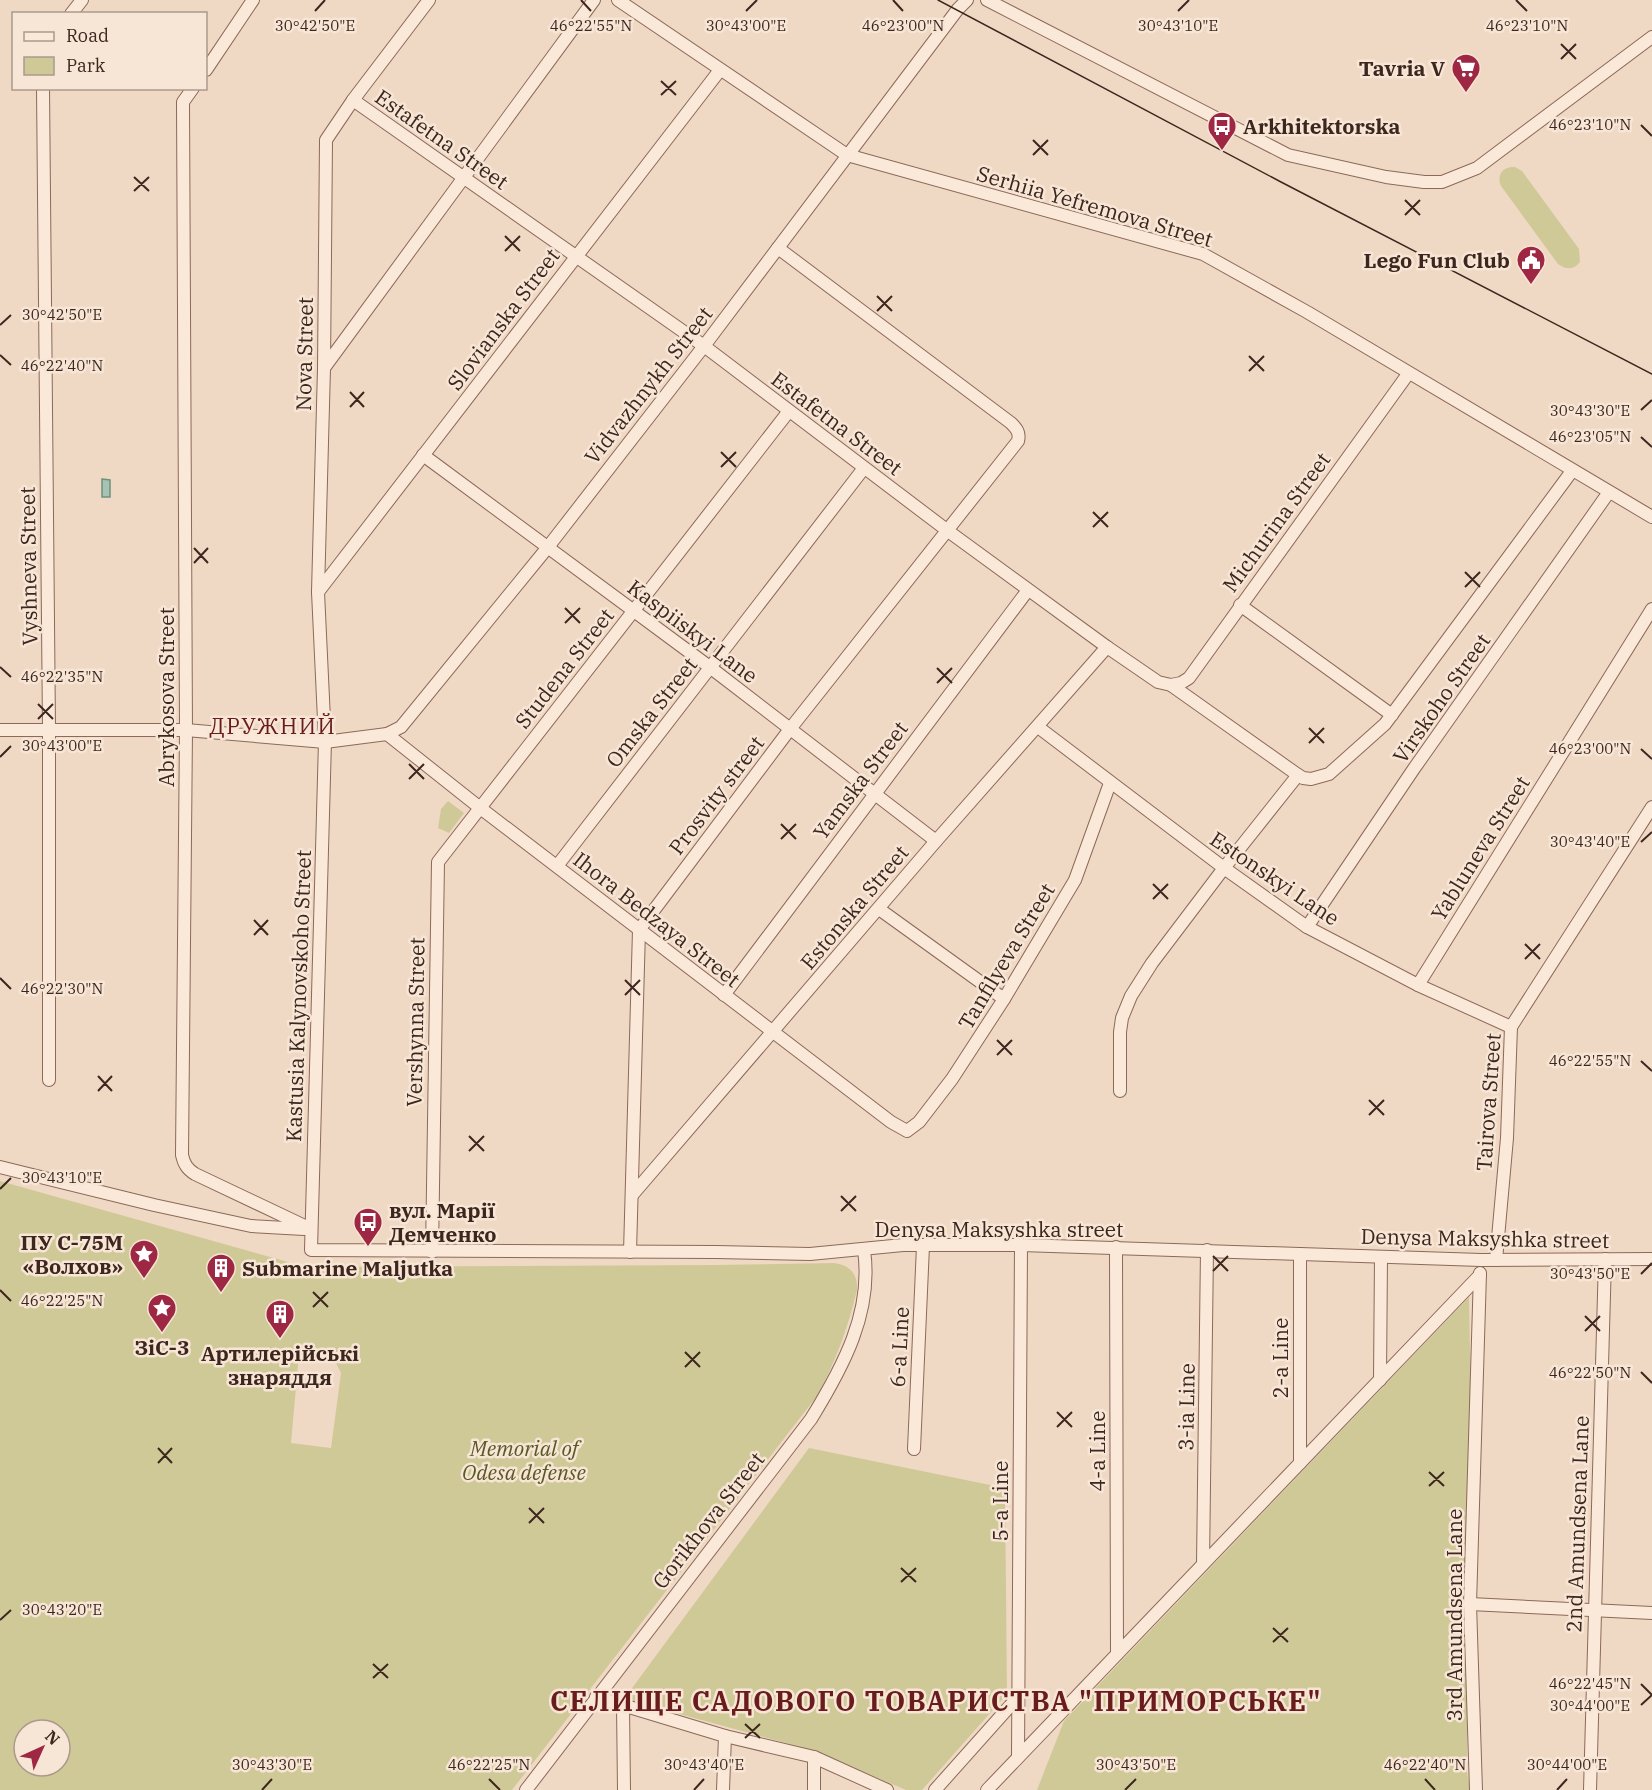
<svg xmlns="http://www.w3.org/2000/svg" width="1652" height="1790" font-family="'IBM Plex Serif',serif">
<rect width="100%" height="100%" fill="#f0d9c4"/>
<!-- green -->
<g fill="#cfc998" fill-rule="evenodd">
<path d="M1515,167L1522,171L1579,249L1580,262C1574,270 1566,270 1558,264L1501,186C1496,175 1503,166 1515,167Z"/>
<polygon points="448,801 464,813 449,833 438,828 441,809"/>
<path d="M0,1181L306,1267L715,1265L834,1263C850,1265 858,1274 857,1290C848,1328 835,1363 817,1396L512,1790H0ZM310,1352L323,1353V1356L333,1357L341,1373L331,1448L291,1443L299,1354H309ZM24,1730H60V1766H24Z"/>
<polygon points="1469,1297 1473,1517 1467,1686 1467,1772 1470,1790 1037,1790 1064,1721"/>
<polygon points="809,1448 1005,1488 1007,1694 922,1790 906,1790 812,1750 624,1699"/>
</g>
<!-- water -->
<polygon fill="#a6c3b4" stroke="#6c9280" stroke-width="1.5" points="102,479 110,480 110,497 102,497"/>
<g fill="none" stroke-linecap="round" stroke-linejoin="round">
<!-- minor casing -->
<g stroke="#8c695a" stroke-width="14">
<g id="minor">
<polyline points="429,0 353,100 326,140 324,368 318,592 325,741 311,1250 716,1252 810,1254 903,1245 1021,1245 1481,1260 1652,1259"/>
<polyline points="618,0 847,155 1203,254 1307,312 1652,517"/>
<polyline points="987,0 1288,155 1386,177 1424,182 1442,182 1477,168 1652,37"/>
<polyline points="71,14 82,0"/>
<polyline points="206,70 253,0"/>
<polyline points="43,88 49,729 49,1080"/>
<path d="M193,88L183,102L186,730L182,1155C184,1164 187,1169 195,1174L311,1229"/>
<polyline points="353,100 704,346 948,531 1107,647 1158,682 1171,685 1298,775"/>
<polyline points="324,368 594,0"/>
<polyline points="423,455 711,668 936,841"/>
<polyline points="318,592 720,70"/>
<polyline points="1240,605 1392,715"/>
<polyline points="1171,685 1181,683 1189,678 1408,374"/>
<polyline points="1038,727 1224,868 1307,927 1418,985 1511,1027"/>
<polyline points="0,730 186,730 325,742 387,734 401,727 548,547 704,346 958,9 967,0"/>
<polyline points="387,734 479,807 891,1122 907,1131 919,1122 952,1079 1004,999 1075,880 1110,783"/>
<polyline points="557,866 864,468"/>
<polyline points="879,909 1004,999"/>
<polyline points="1307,927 1413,770 1609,492"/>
<polyline points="1418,985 1652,609"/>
<polyline points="724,995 1028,590"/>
<polyline points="1120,1091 1120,1032 1122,1018 1131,996 1152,963 1224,868 1298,775 1303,778 1311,779 1329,774 1385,724 1572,471"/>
<polyline points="0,1167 154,1205 251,1226 304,1229"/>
<polyline points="633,1194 936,841 1107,647"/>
<polyline points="1116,1247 1117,1654"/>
<polyline points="432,1252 438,862 789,411"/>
<path d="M630,1252L639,930L790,729L1018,441C1020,433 1017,429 1011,423L778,248"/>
<polyline points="1496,1260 1507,1138 1511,1027 1652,807"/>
<polyline points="1380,1380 1381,1257"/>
<polyline points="914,1449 923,1246"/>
<polyline points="1300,1463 1300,1254"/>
<polyline points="1203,1564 1207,1250"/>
<polyline points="1470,1604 1652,1613"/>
<polyline points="596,1697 725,1736 814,1757 887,1790"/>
<polyline points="623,1706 624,1790"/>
<polyline points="1018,1757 1021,1245"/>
<path d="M526,1790L811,1419C843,1367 873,1312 864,1250"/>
<polyline points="723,1790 725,1736"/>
<polyline points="814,1790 814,1757"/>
<polyline points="935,1790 1018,1697"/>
<polyline points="987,1790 1480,1275"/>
<polyline points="1476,1790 1470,1604 1480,1273"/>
<polyline points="1590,1790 1605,1259"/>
</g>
</g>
<!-- minor -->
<use href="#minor" stroke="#fae8d8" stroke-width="12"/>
<!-- tram -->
<polyline stroke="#3c261e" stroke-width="1.5" points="938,0 1281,182 1652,374"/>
</g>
<!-- ticks -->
<path fill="none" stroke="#3c261e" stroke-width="2" d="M581,0L591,11M893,0L903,11M1516,0L1527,11M315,11L325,0M746,11L757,0M1178,11L1189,0M1561,44L1576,59M1561,59L1576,44M661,81L676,95M661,95L676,81M1641,125L1652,136M1033,140L1048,155M1033,155L1048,140M134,177L149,191M134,191L149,177M1405,200L1420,215M1405,215L1420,200M505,236L520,251M505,251L520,236M877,296L892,311M877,311L892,296M0,325L11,315M0,355L11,365M1249,356L1264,371M1249,371L1264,356M350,392L364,407M350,407L364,392M1641,410L1652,400M1641,437L1652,447M721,452L736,467M721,467L736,452M1093,512L1108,527M1093,527L1108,512M194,548L208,563M194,563L208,548M1465,572L1480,587M1465,587L1480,572M565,608L580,623M565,623L580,608M0,667L11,677M937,668L952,683M937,683L952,668M38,704L53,719M38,719L53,704M1309,728L1324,743M1309,743L1324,728M1641,749L1652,759M0,757L11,746M409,764L424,779M409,779L424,764M781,824L796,839M781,839L796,824M1641,842L1652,832M1153,884L1168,899M1153,899L1168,884M254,920L268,935M254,935L268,920M1525,944L1540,959M1525,959L1540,944M0,978L11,989M625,980L640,995M625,995L640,980M997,1040L1012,1055M997,1055L1012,1040M1641,1061L1652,1071M98,1076L112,1091M98,1091L112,1076M1369,1100L1384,1115M1369,1115L1384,1100M469,1136L484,1151M469,1151L484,1136M0,1189L11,1178M841,1196L856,1211M841,1211L856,1196M1213,1256L1228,1271M1213,1271L1228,1256M1641,1274L1652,1263M0,1290L11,1301M313,1292L328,1307M313,1307L328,1292M1585,1316L1600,1331M1585,1331L1600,1316M685,1352L700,1367M685,1367L700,1352M1641,1372L1652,1383M1057,1412L1072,1427M1057,1427L1072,1412M158,1448L172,1463M158,1463L172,1448M1429,1472L1444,1486M1429,1486L1444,1472M529,1508L544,1523M529,1523L544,1508M901,1568L916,1582M901,1582L916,1568M0,1620L11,1610M1273,1628L1288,1642M1273,1642L1288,1628M373,1664L388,1678M373,1678L388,1664M1641,1684L1652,1695M1641,1705L1652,1695M745,1724L760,1738M745,1738L760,1724M489,1779L500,1790M1425,1779L1435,1790M262,1790L272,1779M694,1790L704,1779M1125,1790L1136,1779M1557,1790L1567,1779"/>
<!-- icons -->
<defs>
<g id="supermarket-pin" transform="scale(1.5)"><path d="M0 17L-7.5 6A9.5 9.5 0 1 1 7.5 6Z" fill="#9e2743" stroke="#f7e5d5"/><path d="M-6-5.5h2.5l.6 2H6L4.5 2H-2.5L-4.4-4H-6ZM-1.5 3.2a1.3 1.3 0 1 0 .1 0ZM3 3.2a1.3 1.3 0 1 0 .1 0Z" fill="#fff"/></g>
<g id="bus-pin" transform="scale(1.5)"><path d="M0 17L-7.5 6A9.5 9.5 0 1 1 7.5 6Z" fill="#9e2743" stroke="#f7e5d5"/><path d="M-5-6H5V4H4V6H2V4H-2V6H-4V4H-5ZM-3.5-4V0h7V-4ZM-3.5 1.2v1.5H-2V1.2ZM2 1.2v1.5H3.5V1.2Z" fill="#fff"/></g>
<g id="civic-pin" transform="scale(1.5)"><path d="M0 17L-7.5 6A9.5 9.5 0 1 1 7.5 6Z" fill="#9e2743" stroke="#f7e5d5"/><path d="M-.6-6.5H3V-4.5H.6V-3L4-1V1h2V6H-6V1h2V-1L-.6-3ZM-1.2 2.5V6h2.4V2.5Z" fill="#fff"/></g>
<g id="sight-pin" transform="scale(1.5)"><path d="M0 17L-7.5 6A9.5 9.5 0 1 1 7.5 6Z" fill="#9e2743" stroke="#f7e5d5"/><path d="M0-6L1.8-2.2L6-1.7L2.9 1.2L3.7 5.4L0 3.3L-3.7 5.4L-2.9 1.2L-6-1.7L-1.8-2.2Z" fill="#fff"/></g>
<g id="building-pin" transform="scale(1.5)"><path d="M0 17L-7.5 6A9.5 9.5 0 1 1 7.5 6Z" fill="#9e2743" stroke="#f7e5d5"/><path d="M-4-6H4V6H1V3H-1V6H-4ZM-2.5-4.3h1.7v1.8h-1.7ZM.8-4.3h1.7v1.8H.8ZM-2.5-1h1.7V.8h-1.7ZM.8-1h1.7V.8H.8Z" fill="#fff"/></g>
</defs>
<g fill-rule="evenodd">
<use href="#supermarket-pin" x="1466" y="68"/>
<use href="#bus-pin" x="1222" y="126"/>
<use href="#civic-pin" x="1531" y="260"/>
<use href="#bus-pin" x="368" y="1222"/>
<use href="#sight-pin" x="144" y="1254"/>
<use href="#building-pin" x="221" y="1268"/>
<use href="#sight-pin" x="162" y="1308"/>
<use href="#building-pin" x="280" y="1314"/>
</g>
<g text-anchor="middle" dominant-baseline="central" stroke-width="5" stroke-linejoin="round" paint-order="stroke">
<!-- poi labels -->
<g font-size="21" font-weight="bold" fill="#3c261e" stroke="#f7e5d5" text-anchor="end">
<text x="1445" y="68">Tavria V</text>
<text x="1243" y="126" text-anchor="start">Arkhitektorska</text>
<text x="1510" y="260">Lego Fun Club</text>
<text x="389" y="1210" text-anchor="start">вул. Марії<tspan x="389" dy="24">Демченко</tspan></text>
<text x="123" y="1242">ПУ С-75М<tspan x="123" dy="24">«Волхов»</tspan></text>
<text x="242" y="1268" text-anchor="start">Submarine Maljutka</text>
<text x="162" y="1347" text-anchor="middle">ЗіС-3</text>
<text x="280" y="1353" text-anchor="middle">Артилерійські<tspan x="280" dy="24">знаряддя</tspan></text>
</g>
<!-- street labels -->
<g font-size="21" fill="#3c261e" stroke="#f7e5d5">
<text transform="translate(442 139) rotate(35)">Estafetna Street</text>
<text transform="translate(1095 206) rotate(16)">Serhiia Yefremova Street</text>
<text transform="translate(503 319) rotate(-53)">Slovianska Street</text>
<text transform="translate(304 354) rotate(-89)">Nova Street</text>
<text transform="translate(648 385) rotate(-52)">Vidvazhnykh Street</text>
<text transform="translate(837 423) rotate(37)">Estafetna Street</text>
<text transform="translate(1276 522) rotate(-54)">Michurina Street</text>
<text transform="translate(28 566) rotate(-91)">Vyshneva Street</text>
<text transform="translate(693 631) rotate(37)">Kaspiiskyi Lane</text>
<text transform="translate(564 668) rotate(-52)">Studena Street</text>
<text transform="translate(166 697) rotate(-90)">Abrykosova Street</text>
<text transform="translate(1441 698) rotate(-55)">Virskoho Street</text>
<text transform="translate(651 712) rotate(-52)">Omska Street</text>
<text transform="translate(860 780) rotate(-53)">Yamska Street</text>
<text transform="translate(716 795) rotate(-53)">Prosvity street</text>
<text transform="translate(1480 848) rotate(-58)">Yabluneva Street</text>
<text transform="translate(1275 878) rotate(34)">Estonskyi Lane</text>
<text transform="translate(854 907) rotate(-50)">Estonska Street</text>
<text transform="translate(657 919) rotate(38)">Ihora Bedzaya Street</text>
<text transform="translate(1006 956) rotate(-59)">Tanfilyeva Street</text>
<text transform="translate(298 996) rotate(-88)">Kastusia Kalynovskoho Street</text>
<text transform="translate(415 1022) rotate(-89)">Vershynna Street</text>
<text transform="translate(1488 1102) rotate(-86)">Tairova Street</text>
<text x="999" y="1229">Denysa Maksyshka street</text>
<text transform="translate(1485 1238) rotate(1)">Denysa Maksyshka street</text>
<text transform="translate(899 1347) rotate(-87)">6-a Line</text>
<text transform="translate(1280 1358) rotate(-90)">2-a Line</text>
<text transform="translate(1186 1407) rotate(-89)">3-ia Line</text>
<text transform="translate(1097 1451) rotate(-90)">4-a Line</text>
<text transform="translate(1000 1501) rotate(-90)">5-a Line</text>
<text transform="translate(708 1520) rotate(-52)">Gorikhova Street</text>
<text transform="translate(1577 1524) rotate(-88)">2nd Amundsena Lane</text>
<text transform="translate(1454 1615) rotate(-90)">3rd Amundsena Lane</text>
</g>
<!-- park labels -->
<g font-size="21" font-style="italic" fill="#585924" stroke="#f7e5d5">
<text x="524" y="1448">Memorial of<tspan x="524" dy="24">Odesa defense</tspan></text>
</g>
<!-- neighbourhood labels -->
<g font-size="22" letter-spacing="1.5" fill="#6a1c1d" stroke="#f7e5d5">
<text x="273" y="725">ДРУЖНИЙ</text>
</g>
<!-- district labels -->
<g font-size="27" font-weight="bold" letter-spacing="1.5" fill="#6a1c1d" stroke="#f7e5d5">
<text x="936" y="1700">СЕЛИЩЕ САДОВОГО ТОВАРИСТВА "ПРИМОРСЬКЕ"</text>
</g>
</g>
<g font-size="15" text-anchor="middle" fill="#3c261e" stroke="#f7e5d5" stroke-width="5" stroke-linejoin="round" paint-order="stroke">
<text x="1527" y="31">46°23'10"N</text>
<text x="315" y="31">30°42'50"E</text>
<text x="591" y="31">46°22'55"N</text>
<text x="746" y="31">30°43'00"E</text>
<text x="903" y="31">46°23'00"N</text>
<text x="1178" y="31">30°43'10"E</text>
<text x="1590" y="130">46°23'10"N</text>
<text x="62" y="320">30°42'50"E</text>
<text x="62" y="371">46°22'40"N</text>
<text x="1590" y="416">30°43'30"E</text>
<text x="1590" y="442">46°23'05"N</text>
<text x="62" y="682">46°22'35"N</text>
<text x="62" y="751">30°43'00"E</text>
<text x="1590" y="754">46°23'00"N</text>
<text x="1590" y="847">30°43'40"E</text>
<text x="62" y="994">46°22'30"N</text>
<text x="1590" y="1066">46°22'55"N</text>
<text x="62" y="1183">30°43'10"E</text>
<text x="1590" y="1279">30°43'50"E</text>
<text x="62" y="1306">46°22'25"N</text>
<text x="1590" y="1378">46°22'50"N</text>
<text x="62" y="1615">30°43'20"E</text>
<text x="1590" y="1689">46°22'45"N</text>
<text x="1590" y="1711">30°44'00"E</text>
<text x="272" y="1770">30°43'30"E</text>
<text x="489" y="1770">46°22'25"N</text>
<text x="704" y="1770">30°43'40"E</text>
<text x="1136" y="1770">30°43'50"E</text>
<text x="1425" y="1770">46°22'40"N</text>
<text x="1567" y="1770">30°44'00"E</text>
</g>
<!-- legend -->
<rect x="12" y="12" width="195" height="78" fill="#f7e5d5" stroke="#ac998c" stroke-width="1.5"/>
<rect x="24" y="32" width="30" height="9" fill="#fae8d8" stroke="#ac998c" stroke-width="1.5"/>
<text x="66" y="42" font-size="18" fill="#3c261e">Road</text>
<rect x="24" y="57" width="30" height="18" fill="#cfc998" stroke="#ac998c" stroke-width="1.5"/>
<text x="66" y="72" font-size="18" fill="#3c261e">Park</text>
<!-- north arrow -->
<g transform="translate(42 1748) rotate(45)"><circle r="28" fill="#f7e5d5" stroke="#ac998c" stroke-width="1.5"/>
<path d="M0-4.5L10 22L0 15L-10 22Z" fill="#9e2743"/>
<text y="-9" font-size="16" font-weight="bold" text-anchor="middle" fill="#3c261e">N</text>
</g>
</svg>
